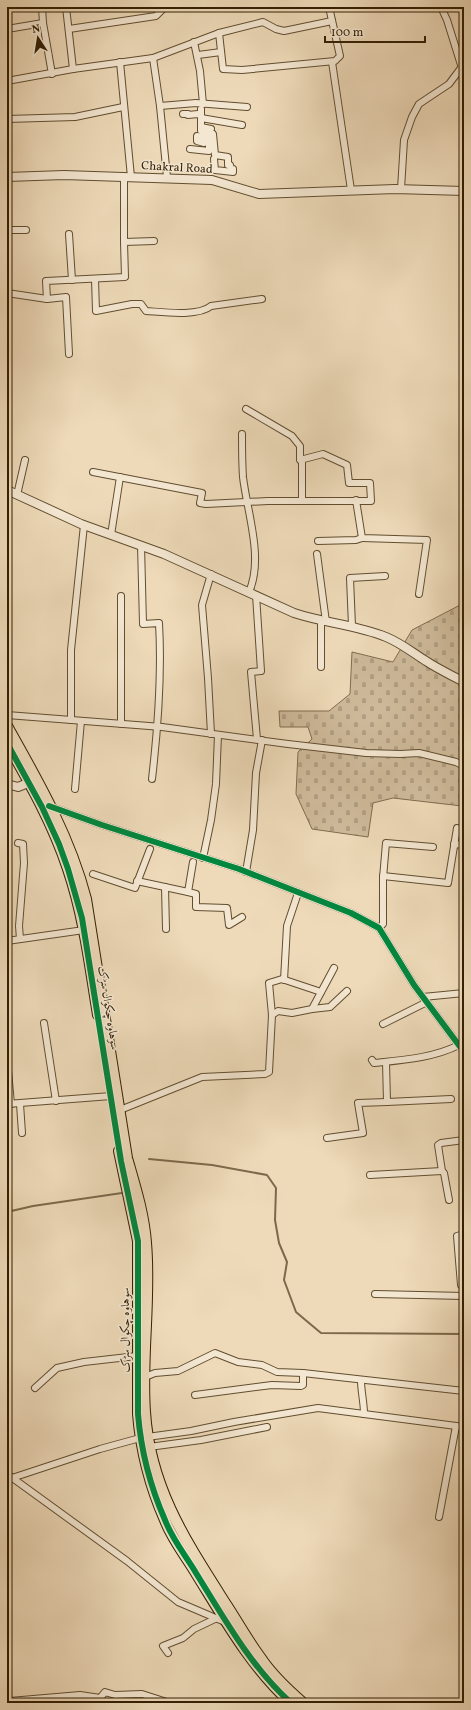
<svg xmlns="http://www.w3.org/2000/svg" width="471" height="1710" font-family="Vollkorn,Amiri,serif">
<defs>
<pattern id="cemetery-stones" width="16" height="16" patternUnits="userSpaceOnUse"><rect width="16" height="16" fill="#ceba9a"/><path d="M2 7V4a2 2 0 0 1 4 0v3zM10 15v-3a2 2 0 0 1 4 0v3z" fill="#b19f83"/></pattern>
</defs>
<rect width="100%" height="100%" fill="#eedab9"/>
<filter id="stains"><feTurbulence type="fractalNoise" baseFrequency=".005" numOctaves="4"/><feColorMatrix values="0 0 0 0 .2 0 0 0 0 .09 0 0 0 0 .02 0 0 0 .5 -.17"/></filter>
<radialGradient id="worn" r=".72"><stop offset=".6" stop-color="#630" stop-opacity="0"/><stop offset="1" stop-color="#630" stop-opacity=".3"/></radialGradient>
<!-- cemetery -->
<polygon fill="url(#cemetery-stones)" stroke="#806c4e" points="464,603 464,767 462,806 393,798 373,803 368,837 312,829 296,794 298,752 312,739 308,727 280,727 279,711 329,711 350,694 352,652 393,662 412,630"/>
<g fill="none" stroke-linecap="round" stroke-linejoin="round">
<!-- stream -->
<g stroke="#7c694b" stroke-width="2">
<polyline points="149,1159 212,1165 267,1175 276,1188 275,1220 279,1243 287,1262 284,1280 296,1312 309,1323 321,1333 464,1334"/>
<polyline points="7,1212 33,1206 122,1193"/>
</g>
<!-- minor casing -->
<g stroke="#614e30" stroke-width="8">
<g id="minor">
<polyline points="42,7 43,23 52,74"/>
<polyline points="66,7 73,69"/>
<polyline points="441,7 447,20 462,68"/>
<polyline points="7,29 43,23"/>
<polyline points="69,29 156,16 165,7"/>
<polyline points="219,33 223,69 242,70 335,61 340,56 329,7"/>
<polyline points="194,42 200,71 203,104"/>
<polyline points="198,55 221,52"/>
<polyline points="153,58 160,106 167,177"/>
<polyline points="120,62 131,177"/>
<polyline points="332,62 351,190"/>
<polyline points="7,81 73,69 153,58 219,33 263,22 276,29 284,31 332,21"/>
<polyline points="160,106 196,103 247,107"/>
<polyline points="201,109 201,131 211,135 213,134 215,155 228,157 228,165 230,165 231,169 233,169 233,172 215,170 214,159"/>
<polyline points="183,114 188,114 188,115 198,114 201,116"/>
<polyline points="201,118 242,125"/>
<polyline points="7,119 75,117 123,107"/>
<polyline points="201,127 211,129"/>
<polyline points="190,149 209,151 209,138 197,136 197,141 204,143"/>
<polyline points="124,177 124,242 154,241"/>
<polyline points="401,189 404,140 412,117 419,104 449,84 464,64"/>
<polyline points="7,230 26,230"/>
<polyline points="69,234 72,280"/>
<path d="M95,279L96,311L132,304H141L146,311C162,312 198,317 211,306L262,299"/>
<polyline points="7,293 47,299 66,297 69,354"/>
<polyline points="47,299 46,281 125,277 124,242"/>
<path d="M242,434C242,448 242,463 243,477C247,512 264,558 249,592"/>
<polyline points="302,460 302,500"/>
<polyline points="93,472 202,493 200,503 206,504 268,501 371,501 370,483 349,483 347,465 323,454 300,460 300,446 292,436 246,409"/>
<polyline points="17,495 25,460"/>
<polyline points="356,500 362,538 427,540 419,594"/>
<polyline points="111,535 120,477"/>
<polyline points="318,541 356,540 362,538"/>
<path d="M141,545L143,624L159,623C162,675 158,727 152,779"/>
<polyline points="317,554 326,622"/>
<polyline points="256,595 261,671 251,672 257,739"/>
<polyline points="352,626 350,578 385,576"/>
<polyline points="321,667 321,621"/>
<polyline points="7,715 162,727 288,744 366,753 400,754 419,753 456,762 464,766"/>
<polyline points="71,720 71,650 84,525"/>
<polyline points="121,724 121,596"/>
<polyline points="211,734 208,678 202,605 211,574"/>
<polyline points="75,789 81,721"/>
<polyline points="49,806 102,825 239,869 351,913 379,928 414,985 464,1052"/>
<polyline points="18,843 23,844 24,863 19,926 20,939"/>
<polyline points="454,844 464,845"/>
<polyline points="203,858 211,820 216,784 218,735"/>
<polyline points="193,862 188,892 196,894 196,907 227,908 229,925 242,917"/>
<polyline points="246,872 253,830 256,773 262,740"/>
<polyline points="93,874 135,888 150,849"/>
<polyline points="383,876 448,883 457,828"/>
<polyline points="137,881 188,892"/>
<polyline points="165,887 166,929"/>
<polyline points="379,928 383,924 383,878 386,843 433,847"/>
<polyline points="7,941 84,930"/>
<polyline points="284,980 287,926 298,893"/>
<polyline points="423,997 464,993"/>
<polyline points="312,1009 330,1007 347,991"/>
<polyline points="272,1015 278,1011 292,1013 312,1009 334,968"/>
<polyline points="44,1023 56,1101"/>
<polyline points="383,1024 427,1002"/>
<polyline points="7,1059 11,1104"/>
<path d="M372,1060L374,1063C403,1060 433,1058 459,1045"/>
<polyline points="386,1062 387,1102 451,1099"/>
<polyline points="7,1104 111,1096"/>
<polyline points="20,1104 22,1133"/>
<polyline points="120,1110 202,1077 265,1074 269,1072 272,1015 269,983 282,979 321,992"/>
<polyline points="327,1138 363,1133 358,1103 387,1102"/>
<polyline points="442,1171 444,1173 449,1200"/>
<polyline points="370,1175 442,1171 438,1145 441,1143 464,1140"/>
<polyline points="464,1234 457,1236 461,1285 464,1284"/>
<polyline points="375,1294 464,1296"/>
<polyline points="145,1377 155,1373 178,1371 215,1353 238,1362 262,1365 277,1372 303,1373 464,1391"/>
<path d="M361,1380C361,1392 364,1402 364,1414"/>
<polyline points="35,1388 57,1368 84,1362 137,1356"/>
<polyline points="195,1395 272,1385 301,1386 303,1385 303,1373"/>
<polyline points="149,1447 201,1440 267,1427"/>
<polyline points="7,1474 127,1561 178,1602 225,1622"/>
<polyline points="12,1478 100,1449 140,1438 191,1431 234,1422 318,1408 464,1427"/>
<polyline points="439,1517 456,1426"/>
<polyline points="168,1653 163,1646 183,1638 194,1629 217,1618"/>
<polyline points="7,1699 10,1701 80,1695 100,1698 105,1692 115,1695 142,1694 170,1703"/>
</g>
</g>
<!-- tertiary casing -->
<g stroke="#614e30" stroke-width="10">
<g id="tertiary">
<polyline points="7,177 64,175 212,180 259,194 395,189 464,191"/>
<path d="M7,490L81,524L164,554L294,613C324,623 357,625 386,637C401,643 413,653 426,661C438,669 451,675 464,682"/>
<polyline points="7,784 18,787 33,781"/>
</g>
</g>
<!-- trunk casing -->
<g stroke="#321f03" stroke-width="12">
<g id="trunk">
<path d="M7,726C38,781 70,837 86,899L127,1158C135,1186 144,1214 146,1243C151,1299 141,1356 145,1412C150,1489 187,1543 227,1606C238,1623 248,1641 260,1657C271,1674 288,1690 303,1703"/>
<path d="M7,743C30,783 53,824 68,869C84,916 90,966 98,1015"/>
<path d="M119,1151L138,1241V1414C141,1451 150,1486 165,1520C172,1539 186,1556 196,1573C224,1618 251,1667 291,1703"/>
</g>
</g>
<!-- minor -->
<use href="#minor" stroke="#f4e7d2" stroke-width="6"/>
<!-- tertiary -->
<use href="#tertiary" stroke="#f4e7d2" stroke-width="8"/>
<!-- trunk -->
<use href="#trunk" stroke="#eedab9" stroke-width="10"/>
<!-- cycleway casing -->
<g stroke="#f4e7d2" stroke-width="8">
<g id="cycleway">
<path d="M7,743L42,807L59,844L68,869L82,918L121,1161L138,1241V1414C141,1451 150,1486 165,1520C172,1539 186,1556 196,1573C224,1618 251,1667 291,1703"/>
<polyline points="49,806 102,825 239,869 351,913 379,928 414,985 464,1052"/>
</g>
</g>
<!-- cycleway -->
<use href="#cycleway" stroke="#00873e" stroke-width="6"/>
</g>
<g text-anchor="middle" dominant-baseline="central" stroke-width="3" stroke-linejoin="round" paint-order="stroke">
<!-- street labels -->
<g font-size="12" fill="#321f03" stroke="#f4e7d2">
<text transform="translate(177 168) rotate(3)">Chakral Road</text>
<text transform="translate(108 1008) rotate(81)">سوہاوہ چکوال سڑک</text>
<text transform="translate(126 1330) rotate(-90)">سوہاوہ چکوال سڑک</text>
</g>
</g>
<!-- margin -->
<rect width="471" height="1710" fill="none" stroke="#eedab9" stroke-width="24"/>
<rect x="8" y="8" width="455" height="1694" fill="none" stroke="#321f03" stroke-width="2"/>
<rect x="12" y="12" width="447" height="1686" fill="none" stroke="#321f03"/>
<!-- north arrow -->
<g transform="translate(38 38) rotate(348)" stroke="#f4e7d2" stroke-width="3" paint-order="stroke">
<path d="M0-3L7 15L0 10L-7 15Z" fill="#321f03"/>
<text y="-6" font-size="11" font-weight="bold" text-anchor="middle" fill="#321f03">N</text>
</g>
<!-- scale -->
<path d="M325 36v6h100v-6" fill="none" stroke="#321f03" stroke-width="2"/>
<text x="331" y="36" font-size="12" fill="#321f03" stroke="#f4e7d2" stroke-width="3" paint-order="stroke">100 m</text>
<rect width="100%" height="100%" filter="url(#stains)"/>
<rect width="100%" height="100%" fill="url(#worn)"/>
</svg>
